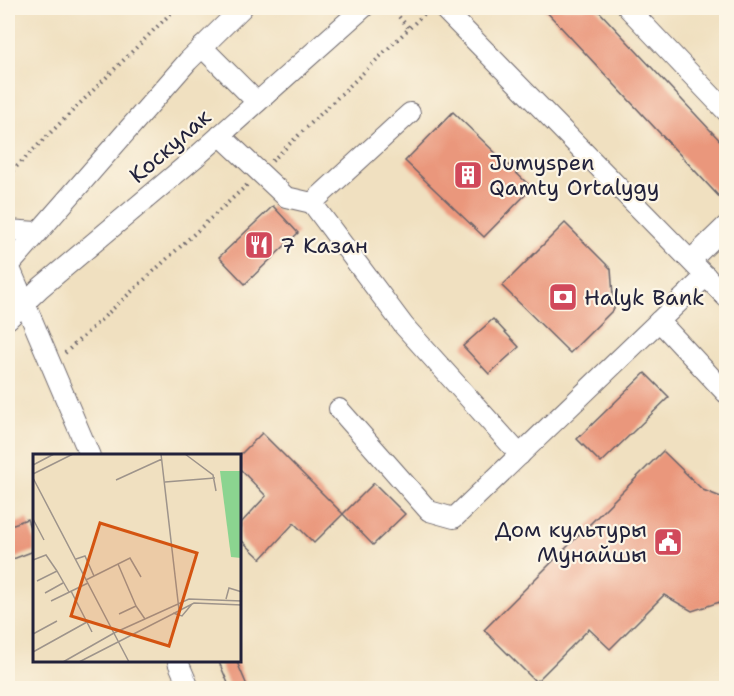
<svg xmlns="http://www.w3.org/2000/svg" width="734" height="696" font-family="'Shantell Sans',sans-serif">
<rect width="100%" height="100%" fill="#fcf5e5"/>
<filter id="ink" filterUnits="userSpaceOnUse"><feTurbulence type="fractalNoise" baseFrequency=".0167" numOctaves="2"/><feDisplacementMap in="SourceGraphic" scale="12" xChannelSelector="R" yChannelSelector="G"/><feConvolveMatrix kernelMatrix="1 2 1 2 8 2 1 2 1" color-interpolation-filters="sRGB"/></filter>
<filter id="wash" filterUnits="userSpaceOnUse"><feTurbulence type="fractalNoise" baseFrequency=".008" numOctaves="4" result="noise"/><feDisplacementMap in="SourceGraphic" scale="24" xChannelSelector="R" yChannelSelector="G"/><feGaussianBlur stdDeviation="1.35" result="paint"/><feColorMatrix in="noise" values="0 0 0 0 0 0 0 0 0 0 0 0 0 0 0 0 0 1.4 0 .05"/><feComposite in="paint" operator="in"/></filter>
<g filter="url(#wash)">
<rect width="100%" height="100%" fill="#f0e0c0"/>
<g id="blocks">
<!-- building -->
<g fill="#ea977b">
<polygon points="543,8 596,8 726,147 726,204"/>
<polygon points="453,112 532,188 484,237 405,161"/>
<polygon points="273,206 298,233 245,284 219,257"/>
<polygon points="565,223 611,269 614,309 570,353 502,286"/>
<polygon points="493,319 519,347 489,374 463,346"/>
<polygon points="645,373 669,397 601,463 577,439"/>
<polygon points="262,433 343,514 374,483 405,514 373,545 343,514 314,543 294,523 261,559 240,539 240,524 266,496 240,469 240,455"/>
<polygon points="663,451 703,490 726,499 726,600 692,611 664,595 610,649 589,629 536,682 484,630"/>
<polygon points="27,519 34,539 34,551 8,561 8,526"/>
<polygon points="219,662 237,662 248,688 230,688"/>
</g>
</g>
</g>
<g filter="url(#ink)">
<use href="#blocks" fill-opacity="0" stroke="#6a646a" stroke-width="1.5"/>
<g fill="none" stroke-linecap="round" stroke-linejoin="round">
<!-- minor casing -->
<g stroke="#6a646a" stroke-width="22">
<g id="minor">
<polyline points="443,8 726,297"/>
<polyline points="628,8 726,111"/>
<polyline points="202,47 257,102"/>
<polyline points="220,135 286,197 312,203 410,113"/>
<polyline points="312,203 404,326 520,455"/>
<polyline points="8,230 37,232"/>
<polyline points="691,260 726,226"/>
<polyline points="9,266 90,456"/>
<polyline points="8,267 188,61 242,8"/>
<polyline points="8,319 40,288 197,156 363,8"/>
<polyline points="659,321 726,393"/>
<polyline points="339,409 429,511 454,518 706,276"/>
<polyline points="178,662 189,688"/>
</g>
</g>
<!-- path -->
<g stroke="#6a646a" stroke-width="4" stroke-dasharray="1.5 4.5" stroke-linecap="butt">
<polyline points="391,8 409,28"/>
<polyline points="272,161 426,12"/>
<polyline points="8,175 176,8"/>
<polyline points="65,353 247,185"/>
</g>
<!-- minor -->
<use href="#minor" stroke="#fff" stroke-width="20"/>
</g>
</g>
<!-- icons -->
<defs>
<g id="building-square" transform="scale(1.5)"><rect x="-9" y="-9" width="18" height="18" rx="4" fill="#d1495b" stroke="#fcf5e5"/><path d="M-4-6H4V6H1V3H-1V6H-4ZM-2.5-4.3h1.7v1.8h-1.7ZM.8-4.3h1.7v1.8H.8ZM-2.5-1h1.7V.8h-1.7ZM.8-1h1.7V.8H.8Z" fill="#fff"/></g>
<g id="restaurant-square" transform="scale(1.5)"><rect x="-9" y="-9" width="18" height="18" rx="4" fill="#d1495b" stroke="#fcf5e5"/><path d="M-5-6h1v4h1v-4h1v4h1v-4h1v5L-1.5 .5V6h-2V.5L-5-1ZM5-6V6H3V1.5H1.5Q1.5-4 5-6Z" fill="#fff"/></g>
<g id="bank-square" transform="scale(1.5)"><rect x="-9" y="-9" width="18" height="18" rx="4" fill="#d1495b" stroke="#fcf5e5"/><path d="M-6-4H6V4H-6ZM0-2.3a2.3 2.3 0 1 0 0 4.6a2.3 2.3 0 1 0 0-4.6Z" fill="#fff"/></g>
<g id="civic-square" transform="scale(1.5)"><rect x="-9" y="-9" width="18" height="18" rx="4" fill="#d1495b" stroke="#fcf5e5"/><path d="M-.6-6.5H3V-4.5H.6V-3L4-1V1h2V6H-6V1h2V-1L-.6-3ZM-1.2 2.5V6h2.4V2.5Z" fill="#fff"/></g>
</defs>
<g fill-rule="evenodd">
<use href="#building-square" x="468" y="175"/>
<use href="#restaurant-square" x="259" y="245"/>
<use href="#bank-square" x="563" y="297"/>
<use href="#civic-square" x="668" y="542"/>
</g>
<g text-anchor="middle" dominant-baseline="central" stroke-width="4.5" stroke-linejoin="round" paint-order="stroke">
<!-- street labels -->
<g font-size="22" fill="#22223b" stroke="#fcf5e5">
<text transform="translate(170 146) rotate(-41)">Коскулак</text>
</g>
<!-- poi labels -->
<g font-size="22" fill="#22223b" stroke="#fcf5e5" text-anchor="start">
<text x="489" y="162">Jumyspen<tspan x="489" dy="25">Qamty Ortalygy</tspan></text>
<text x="280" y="245">7 Казан</text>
<text x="584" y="297">Halyk Bank</text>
<text x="647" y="529" text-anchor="end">Дом культуры<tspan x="647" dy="25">Мунайшы</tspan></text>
</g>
</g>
<!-- overview -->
<g transform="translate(33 454)">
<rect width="208" height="208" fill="#f0e0c0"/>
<path d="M187,17H208V104L198,103Z" fill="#8bd490"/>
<path fill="none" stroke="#9e948b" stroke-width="1.5" d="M128,0L146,156M152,0L180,21L183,37M0,11L21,0M0,20L40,0M0,24L96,208M83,26L129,5M132,28L182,24M0,65L11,86M43,105L52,102L61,122M0,106L13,101L24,117M85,110L103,152M53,126L97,104L108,123M4,127L24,117L36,138M38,137L59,178M12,139L30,129M193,145L196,134L209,138M18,147L55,129M140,159L149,162L159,150M86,160L103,152L112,165M0,180L24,167M0,198L54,168M30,208L81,179L156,145L209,147M46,208L161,149L209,151"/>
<path fill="#d45411" fill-opacity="0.15" stroke="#d45411" stroke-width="3" d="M67,69L164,99L136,192L38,162Z"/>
<rect width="208" height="208" fill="none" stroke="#22223b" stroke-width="3"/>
</g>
<!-- margin -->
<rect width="734" height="696" fill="none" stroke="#fcf5e5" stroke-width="30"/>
</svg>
